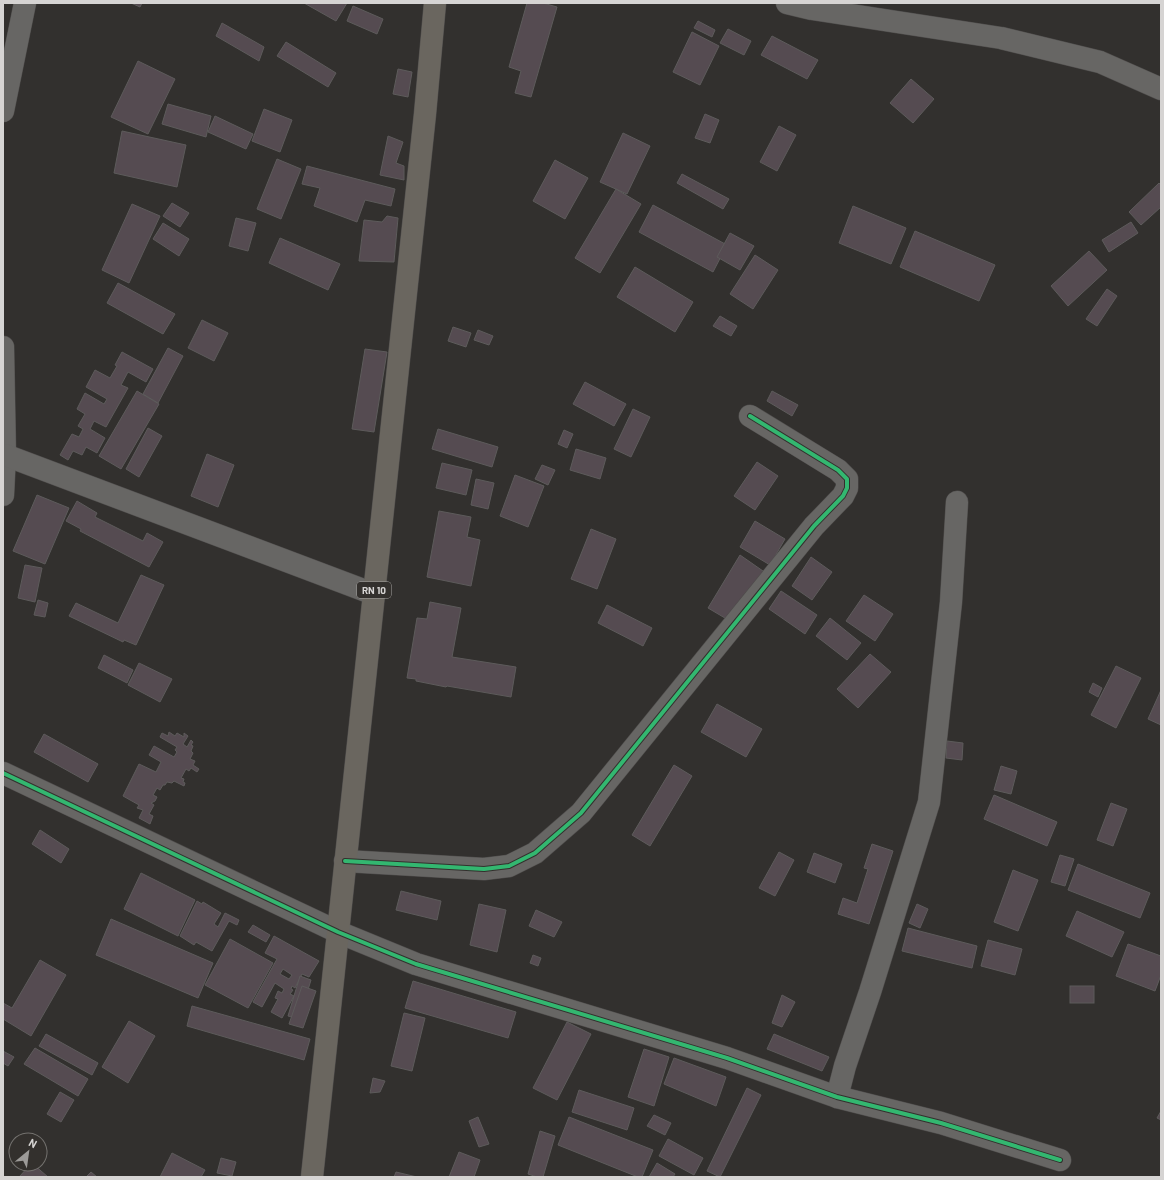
<svg xmlns="http://www.w3.org/2000/svg" width="1164" height="1180" font-family="Barlow,sans-serif">
<rect width="100%" height="100%" fill="#32302e"/>
<!-- building -->
<g fill="#554b51" stroke="#5d5b5b" fill-rule="evenodd">
<polygon points="131,3 142,3 140,7"/>
<polygon points="304,3 347,3 336,21"/>
<polygon points="527,3 543,3 557,7 531,97 515,93 521,71 509,67"/>
<polygon points="353,6 383,19 377,34 347,21"/>
<polygon points="698,21 715,30 712,37 694,28"/>
<polygon points="222,23 264,47 259,61 216,36"/>
<polygon points="728,29 751,41 744,55 720,43"/>
<polygon points="692,32 719,46 700,85 673,72"/>
<polygon points="772,36 818,60 807,79 761,55"/>
<polygon points="286,42 336,73 328,87 277,56"/>
<polygon points="138,61 175,79 148,134 111,117"/>
<polygon points="398,69 412,72 408,97 393,94"/>
<polygon points="911,79 934,99 913,123 890,103"/>
<polygon points="168,104 211,116 206,137 162,124"/>
<polygon points="264,109 292,120 280,152 252,141"/>
<polygon points="705,114 719,120 710,143 695,138"/>
<polygon points="215,116 253,134 246,149 208,132"/>
<polygon points="779,126 796,135 777,171 760,162"/>
<polygon points="122,131 186,145 177,187 114,173"/>
<polygon points="623,133 650,146 627,194 600,182"/>
<polygon points="388,136 403,142 396,163 404,166 404,180 380,175"/>
<polygon points="277,159 301,169 281,219 257,209"/>
<polygon points="555,160 588,178 565,219 533,201"/>
<polygon points="307,166 395,189 391,206 365,200 357,222 314,206 320,188 302,184"/>
<polygon points="682,174 729,199 723,209 677,183"/>
<polygon points="1159,183 1161,185 1161,207 1141,225 1129,212"/>
<polygon points="616,189 641,204 600,273 575,258"/>
<polygon points="172,203 189,213 180,227 163,216"/>
<polygon points="132,204 160,216 129,283 102,270"/>
<polygon points="653,205 727,245 713,272 639,232"/>
<polygon points="853,206 906,228 891,264 839,243"/>
<polygon points="387,216 398,218 394,262 359,261 364,220 382,222"/>
<polygon points="236,218 256,223 248,251 229,246"/>
<polygon points="1131,222 1138,233 1109,252 1102,240"/>
<polygon points="163,223 189,239 179,256 153,239"/>
<polygon points="915,231 995,265 979,301 900,267"/>
<polygon points="730,233 754,246 740,270 717,257"/>
<polygon points="280,238 340,264 328,290 269,263"/>
<polygon points="1089,251 1107,270 1068,306 1051,286"/>
<polygon points="755,255 778,270 753,309 730,294"/>
<polygon points="635,267 693,302 675,332 617,297"/>
<polygon points="118,283 175,314 163,334 107,303"/>
<polygon points="1107,289 1117,296 1097,326 1086,319"/>
<polygon points="720,316 737,326 731,336 713,326"/>
<polygon points="202,320 228,333 214,361 188,348"/>
<polygon points="453,327 471,333 466,347 448,341"/>
<polygon points="478,330 493,336 489,345 474,340"/>
<polygon points="168,348 183,356 158,403 143,394"/>
<polygon points="365,349 387,352 374,432 352,429"/>
<polygon points="122,352 153,369 146,382 128,372 121,385 128,388 106,427 94,421 90,429 105,438 97,453 86,447 82,455 73,451 68,460 60,455 72,434 79,437 83,429 78,426 85,414 77,409 85,393 104,404 107,399 86,387 95,370 110,378 117,366 115,365"/>
<polygon points="585,382 626,404 614,426 573,404"/>
<polygon points="137,391 159,404 121,469 99,456"/>
<polygon points="772,391 798,405 792,416 767,401"/>
<polygon points="633,409 650,417 631,457 614,449"/>
<polygon points="148,428 162,436 139,477 126,469"/>
<polygon points="438,429 498,447 492,467 432,449"/>
<polygon points="564,430 573,434 567,448 558,444"/>
<polygon points="576,449 606,458 600,479 570,470"/>
<polygon points="207,454 234,465 218,507 191,496"/>
<polygon points="757,462 778,476 755,510 734,496"/>
<polygon points="442,463 472,470 466,495 436,488"/>
<polygon points="542,465 555,470 548,485 535,479"/>
<polygon points="515,475 544,486 528,527 500,516"/>
<polygon points="476,479 494,483 488,509 471,505"/>
<polygon points="37,495 69,508 45,564 13,551"/>
<polygon points="77,501 97,513 95,517 143,541 147,533 163,542 149,567 80,531 81,529 66,521"/>
<polygon points="439,511 471,517 467,537 480,540 471,586 427,577"/>
<polygon points="755,521 785,539 770,565 740,547"/>
<polygon points="591,529 616,539 597,589 571,579"/>
<polygon points="740,555 763,571 730,621 708,608"/>
<polygon points="811,557 832,572 812,600 792,586"/>
<polygon points="25,565 42,568 35,602 18,598"/>
<polygon points="141,575 164,585 136,645 124,640 123,642 69,616 76,603 118,623"/>
<polygon points="781,591 817,615 805,634 769,609"/>
<polygon points="864,595 893,614 875,641 846,621"/>
<polygon points="38,600 48,603 45,617 34,615"/>
<polygon points="430,602 461,608 452,657 516,667 511,697 447,686 446,687 416,681 416,679 407,678 417,618 427,619"/>
<polygon points="607,605 652,628 643,646 598,623"/>
<polygon points="830,618 861,643 847,660 816,636"/>
<polygon points="870,654 891,672 858,708 837,689"/>
<polygon points="104,655 133,670 127,683 98,668"/>
<polygon points="139,663 172,679 160,702 128,685"/>
<polygon points="1116,666 1141,678 1116,728 1091,715"/>
<polygon points="1093,683 1102,688 1098,697 1089,692"/>
<polygon points="1161,690 1161,725 1148,719"/>
<polygon points="717,704 762,729 746,757 701,732"/>
<polygon points="169,732 175,736 177,733 184,737 184,733 188,736 183,744 187,747 191,740 193,742 191,745 193,746 191,751 193,753 190,759 195,761 193,765 199,769 197,772 191,768 189,771 186,769 181,778 184,779 183,782 185,783 184,786 174,781 172,783 167,782 165,785 163,785 160,790 157,788 153,795 157,797 155,801 151,803 154,805 149,814 153,816 150,824 139,818 143,810 137,808 139,805 123,796 139,764 156,772 161,762 149,755 154,746 174,757 177,752 175,750 177,747 160,737 162,733 168,736"/>
<polygon points="44,734 98,764 88,782 34,752"/>
<polygon points="947,741 963,743 962,760 946,758"/>
<polygon points="674,765 692,776 650,846 632,835"/>
<polygon points="1001,766 1017,771 1011,794 994,790"/>
<polygon points="994,795 1057,822 1047,846 984,819"/>
<polygon points="1111,803 1127,809 1113,846 1097,840"/>
<polygon points="40,830 69,849 61,863 32,844"/>
<polygon points="872,844 893,851 869,924 838,914 843,898 857,903 868,869 864,868"/>
<polygon points="779,852 794,860 775,896 759,888"/>
<polygon points="814,853 842,864 835,883 807,872"/>
<polygon points="1060,855 1074,859 1065,886 1051,882"/>
<polygon points="1078,864 1150,893 1140,918 1068,890"/>
<polygon points="1013,870 1038,880 1018,931 994,922"/>
<polygon points="141,873 195,900 178,936 124,909"/>
<polygon points="401,891 441,901 437,920 396,910"/>
<polygon points="197,901 202,904 203,902 221,913 214,924 218,927 225,913 239,920 237,925 229,921 212,951 196,942 194,945 180,936"/>
<polygon points="479,904 506,910 497,952 470,945"/>
<polygon points="917,904 928,909 920,928 909,923"/>
<polygon points="536,910 562,922 554,937 529,926"/>
<polygon points="1077,911 1124,932 1112,957 1066,936"/>
<polygon points="111,919 213,963 198,998 96,955"/>
<polygon points="253,925 270,935 266,942 248,932"/>
<polygon points="908,928 977,946 972,968 902,951"/>
<path d="M274,936L319,961L309,977L302,974L295,988L292,986L291,989L293,990L290,994L294,996L282,1018L271,1012L278,999L275,998L278,991L282,993L284,989L275,983L262,1007L253,1002L277,959L265,953ZM283,969L292,975L289,979L280,974Z"/>
<polygon points="230,939 273,963 248,1008 205,985"/>
<polygon points="988,940 1022,949 1015,975 981,966"/>
<polygon points="1128,944 1161,956 1161,975 1155,991 1116,976"/>
<polygon points="533,955 541,958 538,966 530,963"/>
<polygon points="40,960 66,975 31,1036 3,1019 3,1003 12,1008"/>
<polygon points="300,976 311,980 299,1019 288,1016"/>
<polygon points="413,981 516,1012 508,1038 405,1008"/>
<polygon points="302,986 316,991 303,1028 289,1024"/>
<rect x="1070" y="986" width="24" height="17"/>
<polygon points="782,995 795,1002 782,1027 772,1023"/>
<polygon points="192,1006 310,1039 304,1060 187,1026"/>
<polygon points="404,1013 425,1018 412,1071 391,1066"/>
<polygon points="129,1021 155,1036 128,1083 102,1067"/>
<polygon points="567,1022 591,1034 557,1100 533,1088"/>
<polygon points="46,1034 98,1063 92,1075 39,1046"/>
<polygon points="774,1034 829,1057 822,1071 767,1049"/>
<polygon points="35,1048 88,1079 78,1096 24,1064"/>
<polygon points="644,1049 669,1057 654,1106 628,1097"/>
<polygon points="3,1051 14,1057 8,1066 3,1063"/>
<polygon points="674,1058 726,1077 716,1106 664,1084"/>
<polygon points="373,1078 385,1081 380,1092 370,1093"/>
<polygon points="747,1088 761,1095 720,1177 707,1171"/>
<polygon points="579,1090 634,1108 627,1130 572,1112"/>
<polygon points="60,1092 74,1100 61,1122 47,1114"/>
<polygon points="1161,1111 1161,1120 1157,1118"/>
<polygon points="654,1115 671,1123 665,1135 647,1126"/>
<polygon points="478,1117 489,1144 479,1147 469,1121"/>
<polygon points="569,1117 653,1150 642,1177 638,1177 558,1145"/>
<polygon points="540,1131 555,1136 543,1177 537,1177 528,1174"/>
<polygon points="668,1139 703,1158 694,1175 659,1156"/>
<polygon points="459,1152 480,1160 474,1177 449,1177"/>
<polygon points="172,1153 205,1170 201,1177 160,1177"/>
<polygon points="221,1158 236,1162 232,1176 217,1173"/>
<polygon points="657,1163 675,1174 673,1177 649,1177"/>
<polygon points="31,1164 33,1164 48,1177 19,1177"/>
<polygon points="91,1172 97,1177 86,1177"/>
<polygon points="396,1172 417,1177 394,1177"/>
</g>
<g fill="none" stroke-linecap="round" stroke-linejoin="round">
<!-- minor casing -->
<g stroke="#4f4d4c" stroke-width="23">
<g id="minor">
<polyline points="787,3 812,9 1001,38 1100,62 1161,89"/>
<polyline points="3,111 25,3"/>
<polyline points="3,347 5,455 3,495"/>
<polyline points="5,455 374,594"/>
<polyline points="3,773 338,932 416,964 727,1058 837,1097 941,1123 1060,1160"/>
<polyline points="345,861 484,869 509,866 535,853 581,813 814,526 843,496 847,488 847,479 838,470 750,416"/>
<polyline points="837,1097 845,1066 870,992 929,802 951,602 957,502"/>
</g>
</g>
<!-- major casing -->
<g stroke="#4f4d4c" stroke-width="23">
<polyline id="major" points="312,1177 425,114 435,3"/>
</g>
<!-- minor -->
<use href="#minor" stroke="#676664" stroke-width="22"/>
<!-- major -->
<use href="#major" stroke="#6a665f" stroke-width="22"/>
<!-- cycleway casing -->
<g stroke="#33302d" stroke-width="6">
<g id="cycleway">
<polyline points="3,773 338,932 416,964 727,1058 837,1097 941,1123 1060,1160"/>
<polyline points="345,861 484,869 509,866 535,853 581,813 814,526 843,496 847,488 847,479 838,470 750,416"/>
</g>
</g>
<!-- cycleway -->
<use href="#cycleway" stroke="#33b770" stroke-width="4"/>
</g>
<g text-anchor="middle" dominant-baseline="central" stroke-width="3.5" stroke-linejoin="round" paint-order="stroke">
<!-- shield labels -->
<rect fill="#33302d" stroke="#a5a3a1" stroke-width="1" x="357" y="582" width="34" height="16" rx="3"/>
<g font-size="10" font-weight="bold" fill="#d6d4d3">
<text x="374" y="590">RN 10</text>
</g>
</g>
<!-- border -->
<rect width="1164" height="1180" fill="none" stroke="#d6d4d3" stroke-width="8"/>
<!-- north arrow -->
<g transform="translate(28 1152) rotate(29)"><circle r="19" fill="#33302d" stroke="#74726f"/>
<path d="M0-3L7 15L0 10L-7 15Z" fill="#9d9b99"/>
<text y="-6" font-size="11" font-weight="bold" text-anchor="middle" fill="#d6d4d3">N</text>
</g>
</svg>
